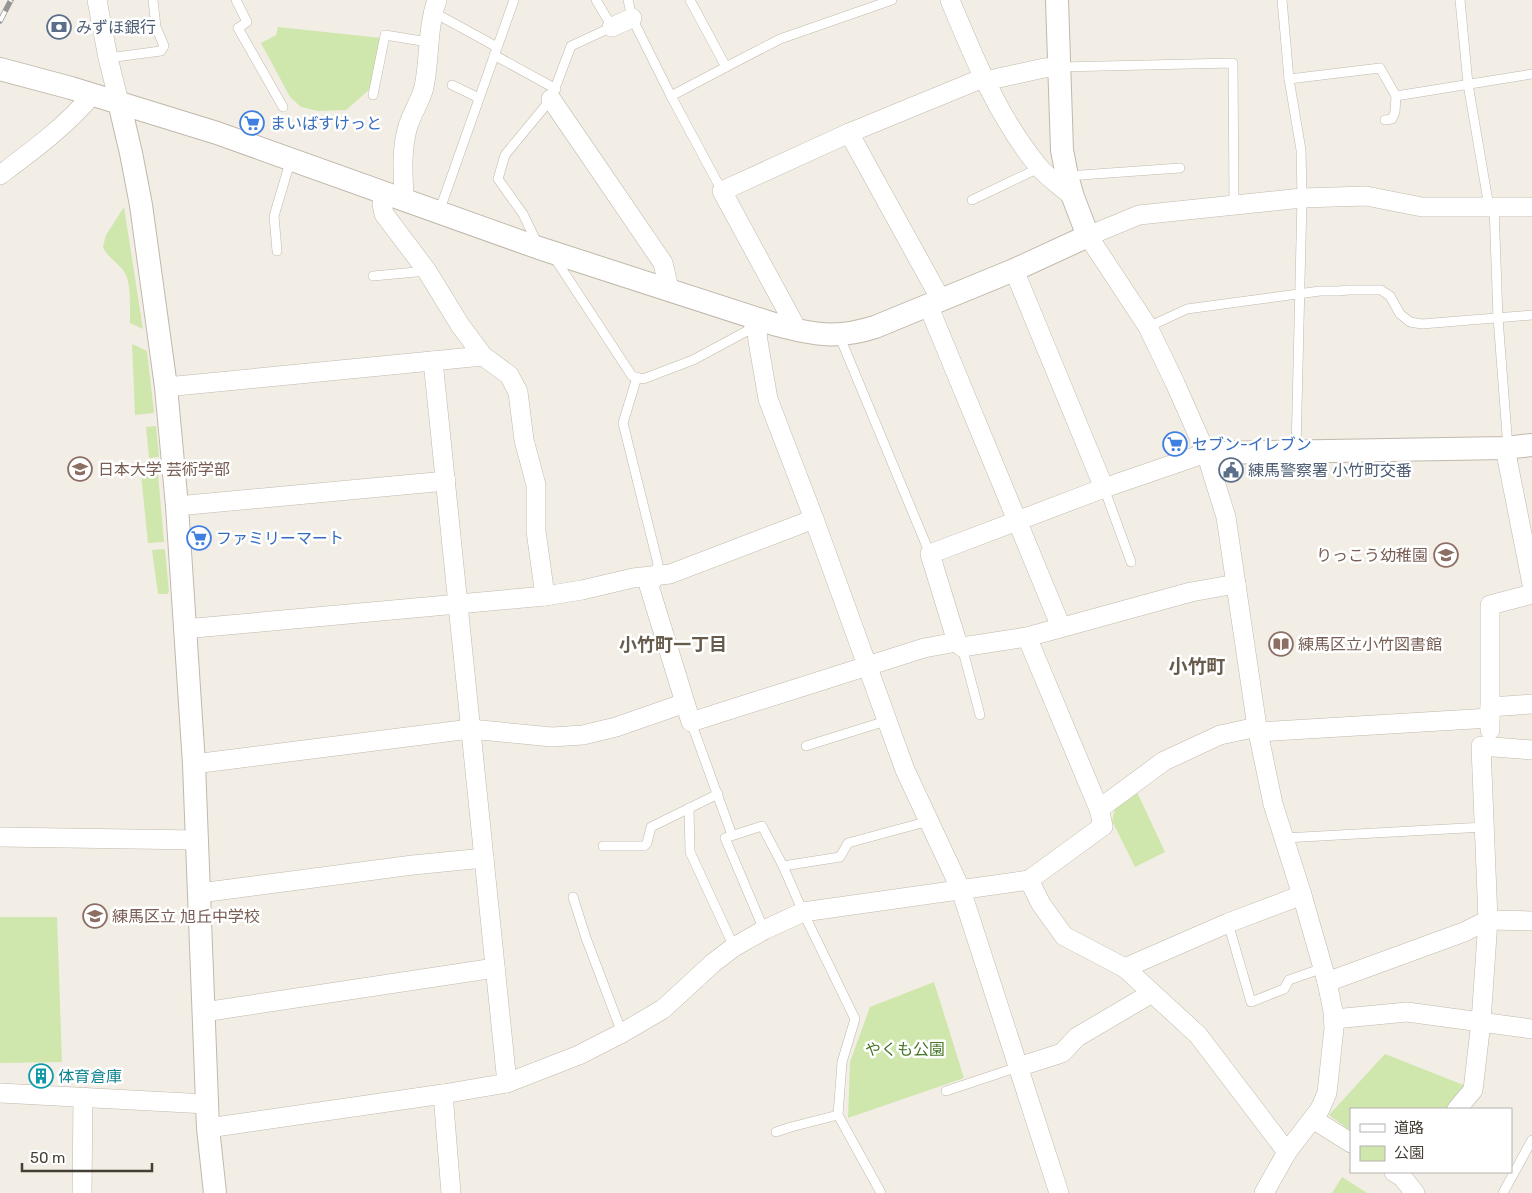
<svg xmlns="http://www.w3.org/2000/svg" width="1532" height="1193" font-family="Rubik,'Noto Sans JP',sans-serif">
<rect width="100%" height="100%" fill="#f2eee5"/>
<!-- green -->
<g fill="#cfe7ad">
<polygon points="278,27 381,38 370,89 346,110 318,111 301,107 290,97 261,43 276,35"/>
<path d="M124,207L143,329L130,323C130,310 131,286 126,275C120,263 108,259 103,247L106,235Z"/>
<polygon points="132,344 147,351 154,412 153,413 135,415"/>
<polygon points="156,426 159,457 149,458 146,427"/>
<polygon points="158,474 164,542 148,543 141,475"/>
<polygon points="163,549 165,550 169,592 167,594 158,594 152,550"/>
<polygon points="1136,790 1165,852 1135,867 1112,821 1116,805"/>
<polygon points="0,917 57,917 62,1062 0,1063"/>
<polygon points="934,982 964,1078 848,1118 850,1062 870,1007"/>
<polygon points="1385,1054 1466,1086 1447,1109 1351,1109 1351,1131 1329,1115"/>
<polygon points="1342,1177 1367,1193 1332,1193"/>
</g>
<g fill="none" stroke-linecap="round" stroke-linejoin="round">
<!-- service casing -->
<g stroke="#c1b8ab" stroke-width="10">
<g id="service">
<polyline points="236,0 247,22 238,28 283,107"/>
<polyline points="628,0 632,18 671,96 722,191"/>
<polyline points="690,0 726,67 780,39 892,0"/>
<polyline points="1282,0 1289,79 1301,150 1302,198 1296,451"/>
<polyline points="1460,0 1468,84 1489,207"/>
<polyline points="433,12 497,47"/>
<polyline points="494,55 556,89"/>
<polyline points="108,58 161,51 164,46 156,27 153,0"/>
<polyline points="1060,67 1233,63 1234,205"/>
<polyline points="1289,79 1380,68 1396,96 1532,74"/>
<polyline points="452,85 479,98"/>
<polyline points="373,95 385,35 428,42"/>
<polyline points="671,96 726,67"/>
<polyline points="1385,120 1392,119 1395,112 1396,96"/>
<polyline points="1067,176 1180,168"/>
<polyline points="972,200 1039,168"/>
<polyline points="1494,207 1498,318 1508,448"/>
<polyline points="439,212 514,0"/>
<polyline points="537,243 523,214 498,179 505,155 551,99 571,46 612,27 596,0"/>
<polyline points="277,251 274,216 291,159"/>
<polyline points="554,257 632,376 643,379 693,360 747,331 754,320"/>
<polyline points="373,276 427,271"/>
<polyline points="1148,327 1187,309 1320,291 1339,291 1348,290 1381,290 1390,296 1400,314 1410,322 1422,324 1532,315"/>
<polyline points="839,335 930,554"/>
<polyline points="637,377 623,423 658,564 655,575"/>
<polyline points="1104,488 1131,562"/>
<polyline points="962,647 980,715"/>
<polyline points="691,722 732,835"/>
<polyline points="806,746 886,721"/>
<polyline points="689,808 690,852 734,947"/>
<polyline points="1284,838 1484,827"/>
<polyline points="603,846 644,846 647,843 651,827 718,794"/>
<polyline points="783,866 840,857 848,843 929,821"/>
<polyline points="573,897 586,938 622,1033"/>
<polyline points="1228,923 1251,1002 1284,989 1289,980 1323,968"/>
<polyline points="764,930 725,838 762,826 783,866 803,912 855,1019 842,1062 838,1115 881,1193"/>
<polyline points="946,1091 1018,1067"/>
<polyline points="776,1132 791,1127 838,1115"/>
<polyline points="1503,1193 1532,1140"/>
</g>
</g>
<!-- minor casing -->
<g stroke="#c1b8ab" stroke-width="20">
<g id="minor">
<polyline points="97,0 108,58 119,102"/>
<path d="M950,0C974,58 998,117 1038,166C1048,178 1062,187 1073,197"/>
<polyline points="612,27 632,18"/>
<polyline points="985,81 1044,68 1059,67"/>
<polyline points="551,99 663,263 669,289"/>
<polyline points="849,133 941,300"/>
<path d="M0,175C32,151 66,126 92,95"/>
<polyline points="384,192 382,204 384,214 427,271 460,325 483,356 509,375 518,392 524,440 536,485 536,531 545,596"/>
<path d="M404,198C403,174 401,149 408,126C412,113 421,100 424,87C430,58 427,28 437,0"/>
<polyline points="1014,270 1104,488"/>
<polyline points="928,305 1061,627"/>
<polyline points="756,318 758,341 768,399 814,519 905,770 961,890 1059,1193"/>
<polyline points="798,331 722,191 849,133 983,78"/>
<polyline points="433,361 507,1083"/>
<polyline points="166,387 483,356"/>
<polyline points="1505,448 1532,584"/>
<polyline points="177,506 446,481"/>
<polyline points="655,575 649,586 691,722 924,648 957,642 962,647 1027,637 1191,592 1236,584"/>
<polyline points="184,629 545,596 582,590 633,578 670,574 814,519"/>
<polyline points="1027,637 1099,809"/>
<polyline points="957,642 930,554 1104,488 1206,453"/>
<polyline points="1490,707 1532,704"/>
<polyline points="1490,730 1490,605 1532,594"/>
<polyline points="1258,732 1490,718"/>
<polyline points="194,764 470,729 552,737 583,735 616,727 685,703"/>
<polyline points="0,837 198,840"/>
<polyline points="1029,880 1041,904 1064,936 1125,968 1198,1035 1287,1152"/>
<polyline points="200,893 413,865 484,858"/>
<polyline points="1125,968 1228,923 1302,895"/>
<polyline points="1327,982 1464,932 1488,920 1532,921"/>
<polyline points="204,1012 495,968"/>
<polyline points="1334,1019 1407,1012 1532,1029"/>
<polyline points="1018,1067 1062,1053 1077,1037 1152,993"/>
<polyline points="0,1093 207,1104"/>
<polyline points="443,1094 451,1193"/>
<polyline points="1457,1109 1473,1090 1481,1022 1488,920 1481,746 1532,750"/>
<polyline points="1313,1119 1351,1143"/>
<polyline points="208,1128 443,1094 507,1083 579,1055 622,1033 663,1009 713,963 734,947 764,930 803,912 1029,880 1103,826 1099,809 1164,761 1220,735 1257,727"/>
<polyline points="1394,1172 1402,1177 1415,1193"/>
<polyline points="82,1193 83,1097"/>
<polyline points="1264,1193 1287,1152 1320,1109 1327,1093 1334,1028 1333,1011 1327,982 1302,895 1273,804 1257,727 1226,517 1206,453 1175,383 1148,327 1088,236 1139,215 1302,198 1366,196 1422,207 1532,207"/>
</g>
</g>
<!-- tertiary casing -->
<g stroke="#c1b8ab" stroke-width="24">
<g id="tertiary">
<path d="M0,69L71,88L217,133L539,248L777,325C814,335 838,339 875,327L1014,270L1088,236L1073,197L1067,176L1062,150L1057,0"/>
<polyline points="119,102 131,153 141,205 166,387 177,506 194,764 208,1128 215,1193"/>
<polyline points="1206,453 1505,448 1532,445"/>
</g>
</g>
<!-- service -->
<use href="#service" stroke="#fff" stroke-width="9"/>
<!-- minor -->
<use href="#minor" stroke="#fff" stroke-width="19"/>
<!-- tertiary -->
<use href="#tertiary" stroke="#fff" stroke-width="22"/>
<!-- rail casing -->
<g stroke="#959595" stroke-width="5.5">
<polyline id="rail" points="0,21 11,0"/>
</g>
<!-- rail -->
<use href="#rail" stroke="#fff" stroke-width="4" stroke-dasharray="11" stroke-linecap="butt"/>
</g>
<!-- icons -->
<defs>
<g id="bank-ring" transform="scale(1.25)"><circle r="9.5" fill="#fff" stroke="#5c6f8a" stroke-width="1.5"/><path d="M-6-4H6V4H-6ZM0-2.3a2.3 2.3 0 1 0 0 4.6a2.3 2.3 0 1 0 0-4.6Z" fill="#5c6f8a"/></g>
<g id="supermarket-ring" transform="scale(1.25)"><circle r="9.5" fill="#fff" stroke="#3f7fe0" stroke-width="1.5"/><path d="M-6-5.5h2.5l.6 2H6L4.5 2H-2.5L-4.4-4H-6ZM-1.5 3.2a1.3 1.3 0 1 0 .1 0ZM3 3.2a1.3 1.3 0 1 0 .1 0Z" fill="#3f7fe0"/></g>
<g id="university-ring" transform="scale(1.25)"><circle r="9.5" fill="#fff" stroke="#8d6e63" stroke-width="1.5"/><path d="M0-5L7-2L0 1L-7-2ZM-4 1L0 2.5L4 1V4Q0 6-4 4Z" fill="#8d6e63"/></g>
<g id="civic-ring" transform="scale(1.25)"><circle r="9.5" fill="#fff" stroke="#5c6f8a" stroke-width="1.5"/><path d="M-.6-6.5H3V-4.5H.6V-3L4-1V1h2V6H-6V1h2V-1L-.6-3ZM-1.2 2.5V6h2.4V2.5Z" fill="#5c6f8a"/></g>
<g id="school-ring" transform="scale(1.25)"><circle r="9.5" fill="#fff" stroke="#8d6e63" stroke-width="1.5"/><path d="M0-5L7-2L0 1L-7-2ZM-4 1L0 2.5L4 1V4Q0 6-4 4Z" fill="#8d6e63"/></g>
<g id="library-ring" transform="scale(1.25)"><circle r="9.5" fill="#fff" stroke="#8d6e63" stroke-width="1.5"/><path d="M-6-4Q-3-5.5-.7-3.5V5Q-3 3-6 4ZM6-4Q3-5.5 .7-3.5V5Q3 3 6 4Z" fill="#8d6e63"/></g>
<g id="building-ring" transform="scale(1.25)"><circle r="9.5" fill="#fff" stroke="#0f9aa8" stroke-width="1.5"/><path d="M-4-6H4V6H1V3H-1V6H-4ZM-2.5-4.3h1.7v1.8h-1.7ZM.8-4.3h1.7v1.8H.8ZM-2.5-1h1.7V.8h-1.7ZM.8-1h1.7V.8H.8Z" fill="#0f9aa8"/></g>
</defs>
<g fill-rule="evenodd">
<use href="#bank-ring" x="59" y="27"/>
<use href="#supermarket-ring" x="252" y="123"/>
<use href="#supermarket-ring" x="1175" y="444"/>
<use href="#university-ring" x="80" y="469"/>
<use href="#civic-ring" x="1231" y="470"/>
<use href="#supermarket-ring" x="199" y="538"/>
<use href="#school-ring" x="1446" y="555"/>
<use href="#library-ring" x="1281" y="644"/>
<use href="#school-ring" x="95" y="916"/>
<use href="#building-ring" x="41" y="1076"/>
</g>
<g text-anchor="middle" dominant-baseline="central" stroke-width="5" stroke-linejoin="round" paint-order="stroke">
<!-- service labels -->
<g font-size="16" fill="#4e5e75" stroke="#fff" text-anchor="start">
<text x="76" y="27">みずほ銀行</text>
<text x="1248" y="470">練馬警察署 小竹町交番</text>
</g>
<!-- shop labels -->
<g font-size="16" fill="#366cbe" stroke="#fff" text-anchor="start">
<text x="270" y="123">まいばすけっと</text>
<text x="1192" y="444">セブン-イレブン</text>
<text x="216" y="538">ファミリーマート</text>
</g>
<!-- education labels -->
<g font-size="16" fill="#785e54" stroke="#fff" text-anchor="start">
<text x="98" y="469">日本大学 芸術学部</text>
<text x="1428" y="555" text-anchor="end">りっこう幼稚園</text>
<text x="1298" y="644">練馬区立小竹図書館</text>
<text x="112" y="916">練馬区立 旭丘中学校</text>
</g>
<!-- park labels -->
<g font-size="16" fill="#487628" stroke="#fff">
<text x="905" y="1049">やくも公園</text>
</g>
<!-- culture labels -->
<g font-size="16" fill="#0d838f" stroke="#fff" text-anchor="start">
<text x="58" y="1076">体育倉庫</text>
</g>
<!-- neighbourhood labels -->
<g font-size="18" font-weight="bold" fill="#675b4c" stroke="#fff">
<text x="673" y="645">小竹町一丁目</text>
</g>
<!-- quarter labels -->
<g font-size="19" font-weight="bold" fill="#675b4c" stroke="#fff">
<text x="1197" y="666">小竹町</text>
</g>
</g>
<!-- legend -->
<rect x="1350" y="1108" width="162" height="65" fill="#ffffff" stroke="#b5b2ae"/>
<rect x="1360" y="1124" width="25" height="8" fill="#ffffff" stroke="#b5b2ae"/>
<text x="1394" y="1133" font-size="15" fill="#453e35">道路</text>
<rect x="1360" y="1146" width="25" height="15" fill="#cfe7ad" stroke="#b5b2ae"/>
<text x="1394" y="1158" font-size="15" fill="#453e35">公園</text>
<!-- scale -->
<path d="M22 1163v8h130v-8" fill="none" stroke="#453e35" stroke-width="2.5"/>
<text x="30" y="1163" font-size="15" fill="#453e35" stroke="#ffffff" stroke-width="4" paint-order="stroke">50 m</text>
</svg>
